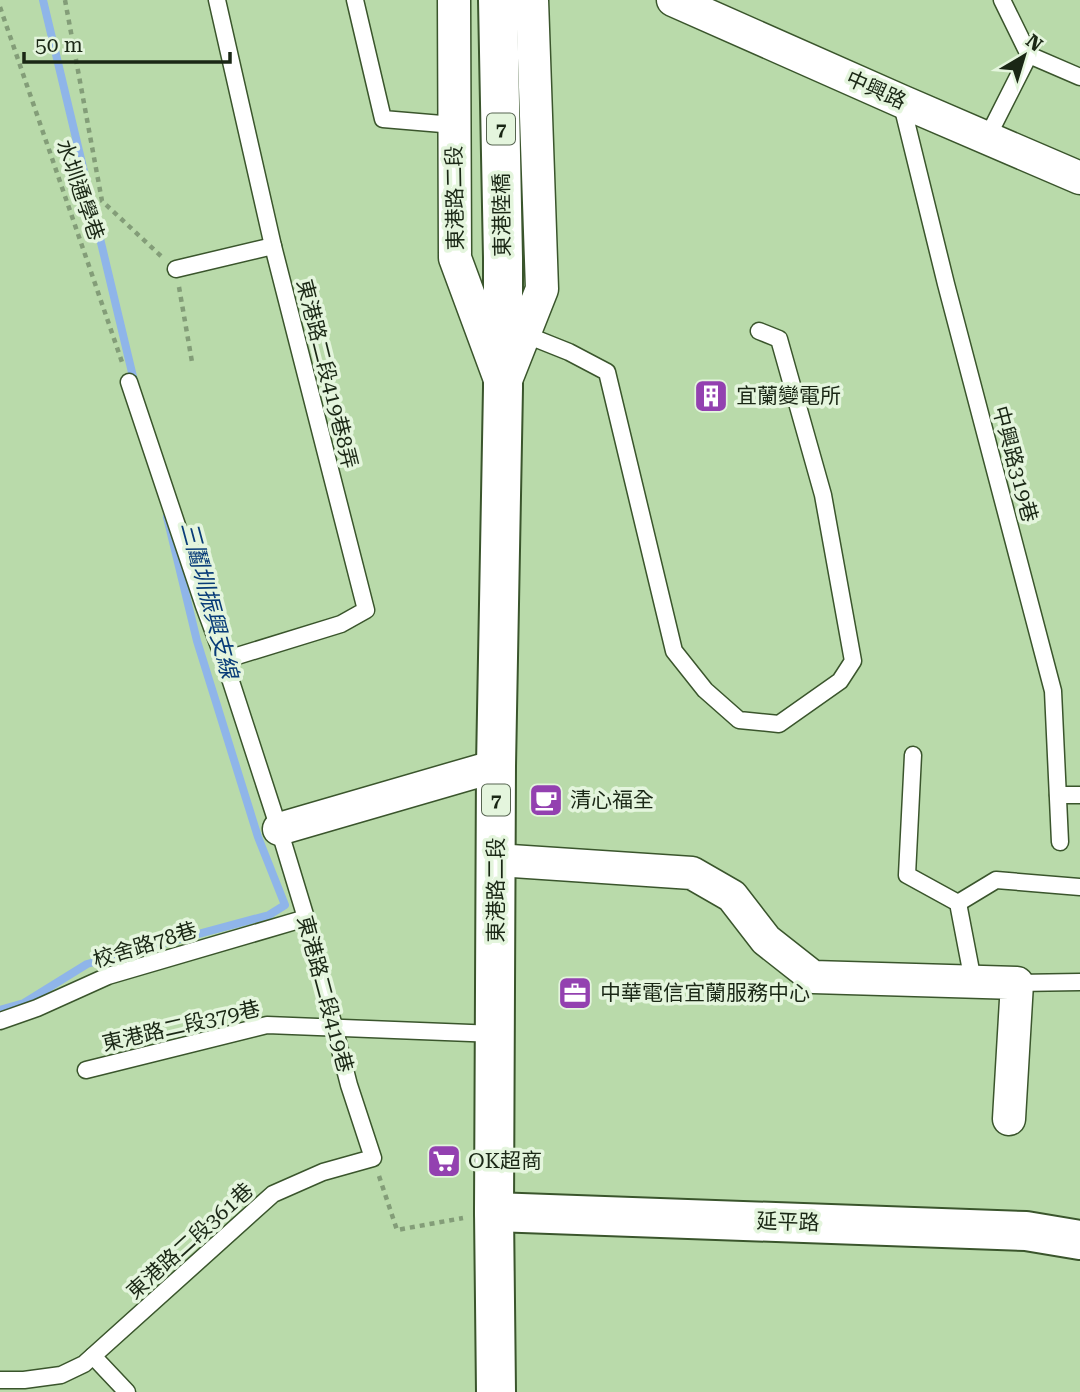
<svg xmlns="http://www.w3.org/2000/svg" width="1080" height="1392" font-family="'Roboto Serif','Noto Sans TC',serif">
<rect width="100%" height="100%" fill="#b9daaa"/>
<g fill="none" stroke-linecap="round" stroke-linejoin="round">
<!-- stream -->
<g stroke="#8fb5e9" stroke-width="8">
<polyline points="43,0 135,385"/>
<polyline points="0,1010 24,1003 87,964 269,915 285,905 258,837 197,641 167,517"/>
</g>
<!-- lane casing -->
<g stroke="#3a552c" stroke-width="19">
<g id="lane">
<polyline points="217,0 273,246 366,610 341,624 224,660"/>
<polyline points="355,0 383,119 454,125"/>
<polyline points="1029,55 1080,77"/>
<polyline points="901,101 946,284 1053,691 1060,842"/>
<polyline points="987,138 1029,55 1002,0"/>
<polyline points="176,269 273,246"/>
<polyline points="524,334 569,352 607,372 674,651 705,690 739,720 779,724 840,681 853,661 823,495 779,339 759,331"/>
<polyline points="913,755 907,875 958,903 973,981"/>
<polyline points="1058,795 1080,795"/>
<polyline points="958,903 996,880 1080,887"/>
<polyline points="1017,983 1080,982"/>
<polyline points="0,1021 37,1008 108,976 306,918"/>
<polyline points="86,1070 267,1025 496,1034"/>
<polyline points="93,1356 127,1392"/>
<polyline points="0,1380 24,1380 61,1375 84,1364 273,1194 323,1172 373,1158 349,1085 306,918 279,829 224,660 204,606 129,382"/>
</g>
</g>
<!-- street casing -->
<g stroke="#3a552c" stroke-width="35">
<g id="street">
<polyline points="454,0 455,258 499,377"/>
<polyline points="673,0 901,101 1080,178"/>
<polyline points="506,380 542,289 532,0"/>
<polyline points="279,829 496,766"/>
<polyline points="496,860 692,873 732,896 766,940 813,977 1017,983 1009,1119"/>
</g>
</g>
<!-- secondary casing -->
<g stroke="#3a552c" stroke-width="42">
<polyline id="secondary" points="494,1212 1026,1231 1080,1240"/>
</g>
<!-- primary casing -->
<g stroke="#3a552c" stroke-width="42">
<polyline id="primary" points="496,1392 494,1212 496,766 503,388 503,258 498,0"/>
</g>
<!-- path -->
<g stroke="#839d78" stroke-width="4.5" stroke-dasharray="5 5" stroke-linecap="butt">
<polyline points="65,0 102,201 162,257"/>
<polyline points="0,7 123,365"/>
<polyline points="179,287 192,362"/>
<polyline points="379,1176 397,1230 463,1218"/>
</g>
<!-- lane -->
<use href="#lane" stroke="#fff" stroke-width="16"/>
<!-- street -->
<use href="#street" stroke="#fff" stroke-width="32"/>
<!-- secondary -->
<use href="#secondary" stroke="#fff" stroke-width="38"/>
<!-- primary -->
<use href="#primary" stroke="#fff" stroke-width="38"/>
</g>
<!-- icons -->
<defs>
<g id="building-square" transform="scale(1.75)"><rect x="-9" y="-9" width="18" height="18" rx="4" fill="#9341b0" stroke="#e4f5dd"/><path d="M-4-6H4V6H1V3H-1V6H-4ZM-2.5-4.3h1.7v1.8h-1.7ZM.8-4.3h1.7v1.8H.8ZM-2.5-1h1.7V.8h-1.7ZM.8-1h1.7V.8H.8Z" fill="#fff"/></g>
<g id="cafe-square" transform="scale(1.75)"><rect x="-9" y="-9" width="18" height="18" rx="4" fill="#9341b0" stroke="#e4f5dd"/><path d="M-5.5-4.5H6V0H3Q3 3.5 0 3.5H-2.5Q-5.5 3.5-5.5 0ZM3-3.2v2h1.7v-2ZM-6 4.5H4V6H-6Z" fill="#fff"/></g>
<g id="office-square" transform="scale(1.75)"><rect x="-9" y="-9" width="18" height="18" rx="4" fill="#9341b0" stroke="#e4f5dd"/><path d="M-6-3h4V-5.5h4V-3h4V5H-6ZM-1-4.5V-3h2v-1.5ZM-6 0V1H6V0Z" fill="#fff"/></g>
<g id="supermarket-square" transform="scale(1.75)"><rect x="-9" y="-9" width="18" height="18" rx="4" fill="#9341b0" stroke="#e4f5dd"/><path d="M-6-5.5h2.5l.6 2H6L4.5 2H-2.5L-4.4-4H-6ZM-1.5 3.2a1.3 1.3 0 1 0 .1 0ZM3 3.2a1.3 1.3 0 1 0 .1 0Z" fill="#fff"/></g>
</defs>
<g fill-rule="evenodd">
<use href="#building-square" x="711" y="396"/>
<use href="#cafe-square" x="546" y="800"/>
<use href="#office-square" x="575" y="993"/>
<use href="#supermarket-square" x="444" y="1161"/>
</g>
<g text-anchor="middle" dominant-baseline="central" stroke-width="7" stroke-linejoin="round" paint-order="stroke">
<!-- shield labels -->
<g fill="#e4f5dd" stroke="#576551" stroke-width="2">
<rect x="487" y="113.5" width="28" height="31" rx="5"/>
<rect x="482" y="784.5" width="28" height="31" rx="5"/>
</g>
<g font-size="19" font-weight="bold" fill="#1a2715">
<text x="501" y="129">7</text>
<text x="496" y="800">7</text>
</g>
<!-- street labels -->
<g font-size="21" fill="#1a2715" stroke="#e4f5dd">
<text transform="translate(876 90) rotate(24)">中興路</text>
<text transform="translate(80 190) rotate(71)">水圳通學巷</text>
<text transform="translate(455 198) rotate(-91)">東港路二段</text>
<text transform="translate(502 215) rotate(-91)">東港陸橋</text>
<text transform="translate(327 374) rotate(76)">東港路二段419巷8弄</text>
<text transform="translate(1015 464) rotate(75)">中興路319巷</text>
<text transform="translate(496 890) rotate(-90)">東港路二段</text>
<text transform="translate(145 945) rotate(-17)">校舍路78巷</text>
<text transform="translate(325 994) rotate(75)">東港路二段419巷</text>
<text transform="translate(181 1026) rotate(-13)">東港路二段379巷</text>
<text transform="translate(788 1222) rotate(2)">延平路</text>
<text transform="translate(190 1241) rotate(-42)">東港路二段361巷</text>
</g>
<!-- poi labels -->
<g font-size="21" fill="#1a2715" stroke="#e4f5dd" text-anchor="start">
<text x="736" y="396">宜蘭變電所</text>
<text x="570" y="800">清心福全</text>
<text x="600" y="993">中華電信宜蘭服務中心</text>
<text x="468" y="1161">OK超商</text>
</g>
<!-- water labels -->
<g font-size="23" font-style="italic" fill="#083c78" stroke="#e4f5dd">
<text transform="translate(209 600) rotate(75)">三鬮圳振興支線</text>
</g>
</g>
<!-- north arrow -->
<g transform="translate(1024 56) rotate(38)" stroke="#e4f5dd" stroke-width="5" paint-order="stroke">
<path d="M0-5L12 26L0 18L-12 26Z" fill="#1a2715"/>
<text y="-10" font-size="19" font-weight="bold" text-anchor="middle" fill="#1a2715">N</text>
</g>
<!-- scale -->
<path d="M24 52v10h206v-10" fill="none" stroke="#1a2715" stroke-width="3.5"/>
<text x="35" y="52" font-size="21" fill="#1a2715" stroke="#e4f5dd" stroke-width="5" paint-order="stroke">50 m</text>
</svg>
